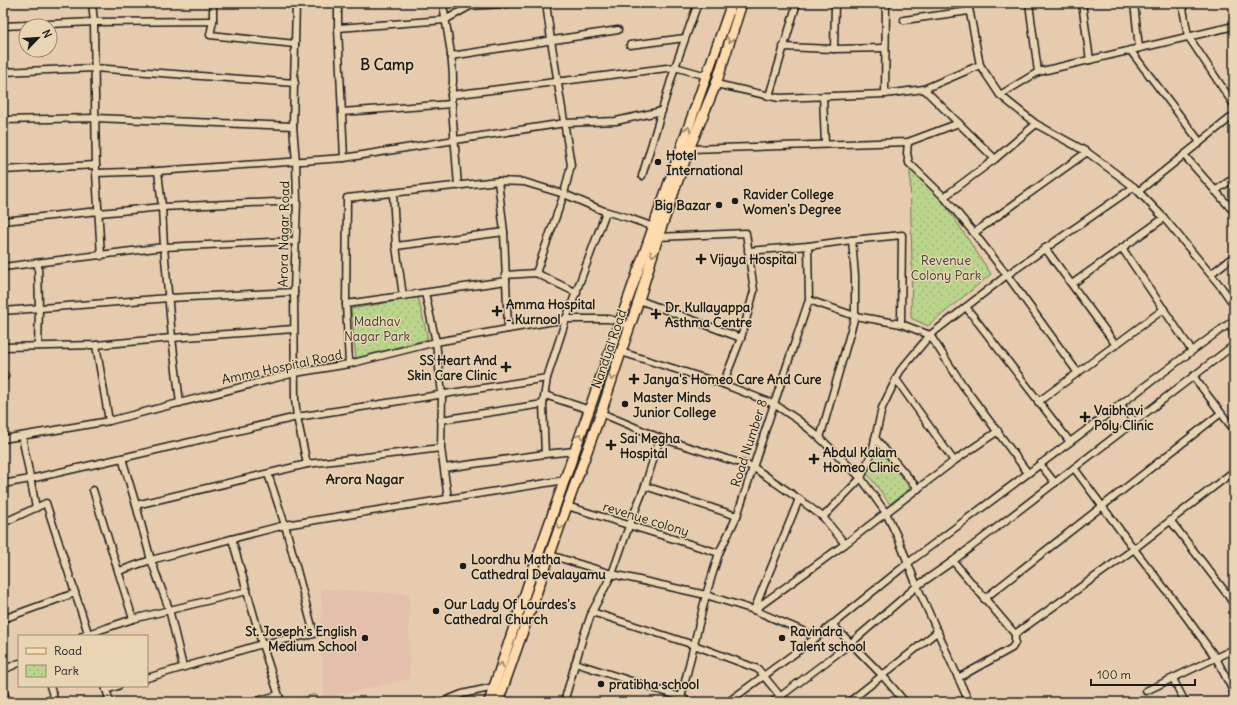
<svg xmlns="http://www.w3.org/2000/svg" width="1237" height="705" font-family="Delius,sans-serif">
<defs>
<pattern id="park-dots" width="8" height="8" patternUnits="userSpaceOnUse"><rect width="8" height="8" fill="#bbd48b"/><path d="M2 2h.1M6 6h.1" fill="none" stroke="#a0b577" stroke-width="1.8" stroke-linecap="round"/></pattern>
</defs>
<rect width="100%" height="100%" fill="#e7cbaf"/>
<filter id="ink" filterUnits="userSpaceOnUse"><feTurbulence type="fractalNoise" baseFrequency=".025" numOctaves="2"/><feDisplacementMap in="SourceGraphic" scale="8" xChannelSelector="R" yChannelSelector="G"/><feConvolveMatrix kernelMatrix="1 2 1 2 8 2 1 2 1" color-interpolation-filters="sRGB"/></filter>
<g filter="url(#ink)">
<!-- built -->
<polygon fill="#e4bfab" points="321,589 409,594 409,679 324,698"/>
<!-- park -->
<g fill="url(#park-dots)" stroke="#6c7854">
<polygon points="910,169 942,200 991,274 928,326 911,318 912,266"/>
<polygon points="418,297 428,339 356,358 351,309"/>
<polygon points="877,446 910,488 890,504 867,473"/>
<polygon points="315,694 320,702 289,702"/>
</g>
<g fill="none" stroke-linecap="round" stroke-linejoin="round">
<!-- street casing -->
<g stroke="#1c1c1c" stroke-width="9">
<g id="street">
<polyline points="92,3 94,22 96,173 101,256"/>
<polyline points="296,3 293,126 296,162 297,201 294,292 295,399 297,417 307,464"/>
<polyline points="338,3 338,28 344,158"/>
<path d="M443,3C446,29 453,54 453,80C453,85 452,90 451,95L458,186"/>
<polyline points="835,3 834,49 885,48"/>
<polyline points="968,3 980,65 1000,95 1036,124 1087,152 1134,187 1164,218 1222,288 1234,305"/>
<polyline points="1029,3 1038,72"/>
<polyline points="1082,3 1090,60"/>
<polyline points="1134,3 1139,48"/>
<polyline points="1182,3 1188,36 1234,105"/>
<polyline points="904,20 969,11"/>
<polyline points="213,21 213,3"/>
<polyline points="3,26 94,22 213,21 210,35 295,44"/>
<polyline points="338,28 445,20 470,6 520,3"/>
<polyline points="630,45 685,38"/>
<polyline points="783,47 834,49"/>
<polyline points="1130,50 1200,142"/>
<polyline points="451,56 618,30"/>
<polyline points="3,72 94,68 295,83"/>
<polyline points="716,84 779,98 885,94 924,89 980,65"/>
<polyline points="924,89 995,159"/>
<polyline points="885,94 886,3"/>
<polyline points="451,95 675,67 707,76"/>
<polyline points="1000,95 1038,72 1234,26"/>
<polyline points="769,96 797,3"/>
<polyline points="823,96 825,144"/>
<polyline points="342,112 452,104"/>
<polyline points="3,120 95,118 293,126"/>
<polyline points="908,142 907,153 909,163 944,197 974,233 1007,275 1078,373"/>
<polyline points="689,149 908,142 959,123"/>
<polyline points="1184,155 1234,212"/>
<polyline points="3,170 96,165"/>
<polyline points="158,171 162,207 164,247 172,338 180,403"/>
<polyline points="96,173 158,171 344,158 455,140 565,123 616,121 662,111"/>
<polyline points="642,176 675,67 698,3"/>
<polyline points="498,181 524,182 564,194 604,211 629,218 654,227"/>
<polyline points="1139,191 1234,115"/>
<polyline points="1215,191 1234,178"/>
<polyline points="393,193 396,246 403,296"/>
<polyline points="944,197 995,159 1036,124"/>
<polyline points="99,213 162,207 297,201"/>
<polyline points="3,221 99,211"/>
<polyline points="974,233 1087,152"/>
<polyline points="658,237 746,233 754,291 741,338 723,384"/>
<polyline points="852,240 902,235 901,324 930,335 962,384 1028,473"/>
<polyline points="396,246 504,232"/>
<polyline points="1045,248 1116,345"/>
<polyline points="748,251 808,246 852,240 855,276 855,316 820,438"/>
<polyline points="38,263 39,308 38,346"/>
<polyline points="3,267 164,247 295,241"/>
<polyline points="536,273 564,194 571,165 551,40 546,3"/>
<polyline points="1211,274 1234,256"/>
<polyline points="505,275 536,273 577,293"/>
<polyline points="1072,284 1164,218"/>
<polyline points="425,293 436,342 442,394 441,448 448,499"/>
<polyline points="639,300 741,338"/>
<polyline points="809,300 855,316 901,324"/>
<polyline points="346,304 506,281"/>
<polyline points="966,307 1070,442"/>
<polyline points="3,311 169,298 294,292"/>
<polyline points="1229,324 1233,332 1234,345"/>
<polyline points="96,345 109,421"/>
<polyline points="3,347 96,345 172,338 294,329"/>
<polyline points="1192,351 1234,320"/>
<polyline points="621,352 723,384 774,404 798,420 820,438 861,478 886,513 898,538 917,586 969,702"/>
<polyline points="349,364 346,304 347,198 498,181 504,232 508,329"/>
<polyline points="3,376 5,376"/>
<polyline points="1193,376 1234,430"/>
<polyline points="896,379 954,461"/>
<polyline points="545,395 590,410"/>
<polyline points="1038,402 1164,309"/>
<polyline points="1120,404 1135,422"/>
<polyline points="601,413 660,438 753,467 799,499 823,517 845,544"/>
<polyline points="441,420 543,404"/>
<polyline points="22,436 36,508"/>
<polyline points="875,438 918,489"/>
<polyline points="3,439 109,421 295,373 349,364 436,342 508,329 566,319 609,319 621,322 630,327"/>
<polyline points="545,454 543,404 547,378 566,319 606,212"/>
<polyline points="122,458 136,505 151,560 169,609 183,667"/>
<polyline points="1040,464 1055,483"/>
<polyline points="444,468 545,454 575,451"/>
<polyline points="1234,471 1134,549 1176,603 1216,658 1234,693"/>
<polyline points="3,484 30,479 122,458 297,417 547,378"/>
<polyline points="645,486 737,516"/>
<polyline points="93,490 133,619"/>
<polyline points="136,505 307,464 441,448"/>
<polyline points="567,506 719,553"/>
<polyline points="823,517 861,478 872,452 882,408 900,371 930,335 1007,275 1134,187"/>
<polyline points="1170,520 1227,594 1234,605"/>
<polyline points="3,523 46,503 89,636"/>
<polyline points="232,539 262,644 281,702"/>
<polyline points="550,555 612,574 706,595 754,610 817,637"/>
<polyline points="953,561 1015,634 1134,549 1074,468"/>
<polyline points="119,571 151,560 285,525 268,474"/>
<polyline points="984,599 1221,413"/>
<polyline points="754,610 845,544 954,461 998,431"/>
<polyline points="754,610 799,499"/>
<polyline points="592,612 694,645 758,669 785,702"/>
<polyline points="3,619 75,593"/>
<polyline points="832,624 882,675 905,702"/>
<polyline points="82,636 133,619 247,591"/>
<polyline points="575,663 681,697 688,702"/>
<polyline points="3,670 19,663"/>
<polyline points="147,678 262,644 314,634 285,525 565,480"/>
<polyline points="958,678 1012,648 1015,643 1015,634"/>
<polyline points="1173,679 1185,702"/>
<polyline points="50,686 55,702"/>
<polyline points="105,686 110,702"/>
<polyline points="3,690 7,702"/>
<polyline points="106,690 118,686"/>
<polyline points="1146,691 1234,649"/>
<polyline points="253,702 278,695"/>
<polyline points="442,702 462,694 494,687"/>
<polyline points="564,702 583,637 592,612 612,574 629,526 645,486 660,438"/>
<polyline points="680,702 706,595 719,553 737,516 774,404 809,300 808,246"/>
<polyline points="728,702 817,637 908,563 1192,351 1122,248"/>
<polyline points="773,702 851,643 917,586 953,561 1234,345"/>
<polyline points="849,702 938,631"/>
</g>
</g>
<!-- primary casing -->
<g stroke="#1c1c1c" stroke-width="12">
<g id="primary">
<polyline points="489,702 534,567 732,3"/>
<polyline points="498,702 567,506 601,413 621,352 639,300 658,237 689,149 716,84 742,3"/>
</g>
</g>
<!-- street -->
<use href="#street" stroke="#e9d5b3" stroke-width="6"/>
<!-- primary -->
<use href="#primary" stroke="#fedbac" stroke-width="9"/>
</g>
<!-- one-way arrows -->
<defs><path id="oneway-chevron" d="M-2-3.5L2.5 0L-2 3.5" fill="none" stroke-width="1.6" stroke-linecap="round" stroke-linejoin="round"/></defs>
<g stroke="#98856b">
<use href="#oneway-chevron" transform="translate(730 40) rotate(108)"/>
<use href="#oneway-chevron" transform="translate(688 129) rotate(-71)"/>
<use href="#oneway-chevron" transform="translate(653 254) rotate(107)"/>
<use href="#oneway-chevron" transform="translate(612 378) rotate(107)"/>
<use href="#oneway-chevron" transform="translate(580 436) rotate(-70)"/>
<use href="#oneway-chevron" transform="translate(560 527) rotate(109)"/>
<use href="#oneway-chevron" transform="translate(501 665) rotate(-72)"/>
</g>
</g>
<!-- markers -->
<g fill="#1c1c1c" stroke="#e9d5b3" stroke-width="1.5">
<circle cx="658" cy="162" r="4"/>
<circle cx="735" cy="201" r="4"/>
<circle cx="719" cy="205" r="4"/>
<path d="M699 253h4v4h4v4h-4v4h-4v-4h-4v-4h4z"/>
<path d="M495 305h4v4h4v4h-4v4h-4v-4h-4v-4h4z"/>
<path d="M654 308h4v4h4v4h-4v4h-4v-4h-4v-4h4z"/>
<path d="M504 361h4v4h4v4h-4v4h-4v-4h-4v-4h4z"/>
<path d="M632 373h4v4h4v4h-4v4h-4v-4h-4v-4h4z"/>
<circle cx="625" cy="404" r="4"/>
<path d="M1083 411h4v4h4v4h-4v4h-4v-4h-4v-4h4z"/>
<path d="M609 439h4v4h4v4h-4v4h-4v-4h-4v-4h4z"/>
<path d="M812 453h4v4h4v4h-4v4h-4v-4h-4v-4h4z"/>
<circle cx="463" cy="566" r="4"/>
<circle cx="436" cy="611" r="4"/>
<circle cx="365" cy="638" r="4"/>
<circle cx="782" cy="638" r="4"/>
<circle cx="601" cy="684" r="4"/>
</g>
<g text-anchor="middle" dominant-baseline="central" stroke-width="3" stroke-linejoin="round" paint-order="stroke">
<!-- poi labels -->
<g font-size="13" font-weight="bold" fill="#1c1c1c" stroke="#e9d5b3" text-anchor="start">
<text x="666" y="155">Hotel<tspan x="666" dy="15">International</tspan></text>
<text x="743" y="194">Ravider College<tspan x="743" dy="15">Women's Degree</tspan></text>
<text x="711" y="205" text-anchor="end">Big Bazar</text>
<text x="710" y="259">Vijaya Hospital</text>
<text x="506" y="304">Amma Hospital<tspan x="506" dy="15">- Kurnool</tspan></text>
<text x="665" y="307">Dr. Kullayappa<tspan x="665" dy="15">Asthma Centre</tspan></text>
<text x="497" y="360" text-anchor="end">SS Heart And<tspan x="497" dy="15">Skin Care Clinic</tspan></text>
<text x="643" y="379">Janya's Homeo Care And Cure</text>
<text x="633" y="397">Master Minds<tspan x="633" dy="15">Junior College</tspan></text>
<text x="1094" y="410">Vaibhavi<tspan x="1094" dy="15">Poly Clinic</tspan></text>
<text x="620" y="438">Sai Megha<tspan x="620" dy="15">Hospital</tspan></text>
<text x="823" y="452">Abdul Kalam<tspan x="823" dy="15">Homeo Clinic</tspan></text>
<text x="471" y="559">Loordhu Matha<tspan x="471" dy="15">Cathedral Devalayamu</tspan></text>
<text x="444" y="604">Our Lady Of Lourdes's<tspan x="444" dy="15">Cathedral Church</tspan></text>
<text x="357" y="631" text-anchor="end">St. Joseph's English<tspan x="357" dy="15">Medium School</tspan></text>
<text x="790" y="631">Ravindra<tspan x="790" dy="15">Talent school</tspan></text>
<text x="609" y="684">pratibha school</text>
</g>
<!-- street labels -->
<g font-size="13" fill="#1c1c1c" stroke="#e9d5b3">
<text transform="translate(284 234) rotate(-89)">Arora Nagar Road</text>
<text transform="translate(609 349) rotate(-71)">Nandyal Road</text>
<text transform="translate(282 367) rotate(-12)">Amma Hospital Road</text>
<text transform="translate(749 443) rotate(-72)">Road Number 8</text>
<text transform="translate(646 519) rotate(17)">revenue colony</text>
</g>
<!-- park labels -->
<g font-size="13" fill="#3c4132" stroke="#e9d5b3">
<text x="946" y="260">Revenue<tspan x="946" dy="15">Colony Park</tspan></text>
<text x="377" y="321">Madhav<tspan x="377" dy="15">Nagar Park</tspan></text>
</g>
<!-- neighbourhood labels -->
<g font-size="14" font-weight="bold" fill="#1c1c1c" stroke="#e9d5b3">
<text x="365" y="479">Arora Nagar</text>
</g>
<!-- quarter labels -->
<g font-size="15" font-weight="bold" fill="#1c1c1c" stroke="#e9d5b3">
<text x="387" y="64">B Camp</text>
</g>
</g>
<!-- margin -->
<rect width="1237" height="705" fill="none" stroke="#e9d5b3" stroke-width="16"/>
<rect x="8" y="8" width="1221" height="689" fill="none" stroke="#1c1c1c" stroke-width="1.5" filter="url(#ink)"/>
<!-- legend -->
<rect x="18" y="635" width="130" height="52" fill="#e9d5b3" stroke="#978b77"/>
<rect x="26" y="648" width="20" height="6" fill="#fedbac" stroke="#978b77"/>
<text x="54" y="655" font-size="12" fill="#1c1c1c">Road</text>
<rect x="26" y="665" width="20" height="12" fill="url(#park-dots)" stroke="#978b77"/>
<text x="54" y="675" font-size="12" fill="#1c1c1c">Park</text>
<!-- north arrow -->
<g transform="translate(38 38) rotate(65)"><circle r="19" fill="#e9d5b3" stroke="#978b77"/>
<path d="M0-3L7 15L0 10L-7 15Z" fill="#1c1c1c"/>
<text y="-6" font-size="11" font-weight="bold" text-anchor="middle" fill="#1c1c1c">N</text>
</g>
<!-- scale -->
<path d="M1091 679v6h104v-6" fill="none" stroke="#1c1c1c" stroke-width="2"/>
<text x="1097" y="679" font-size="12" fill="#1c1c1c" stroke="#e9d5b3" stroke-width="3" paint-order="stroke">100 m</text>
</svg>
